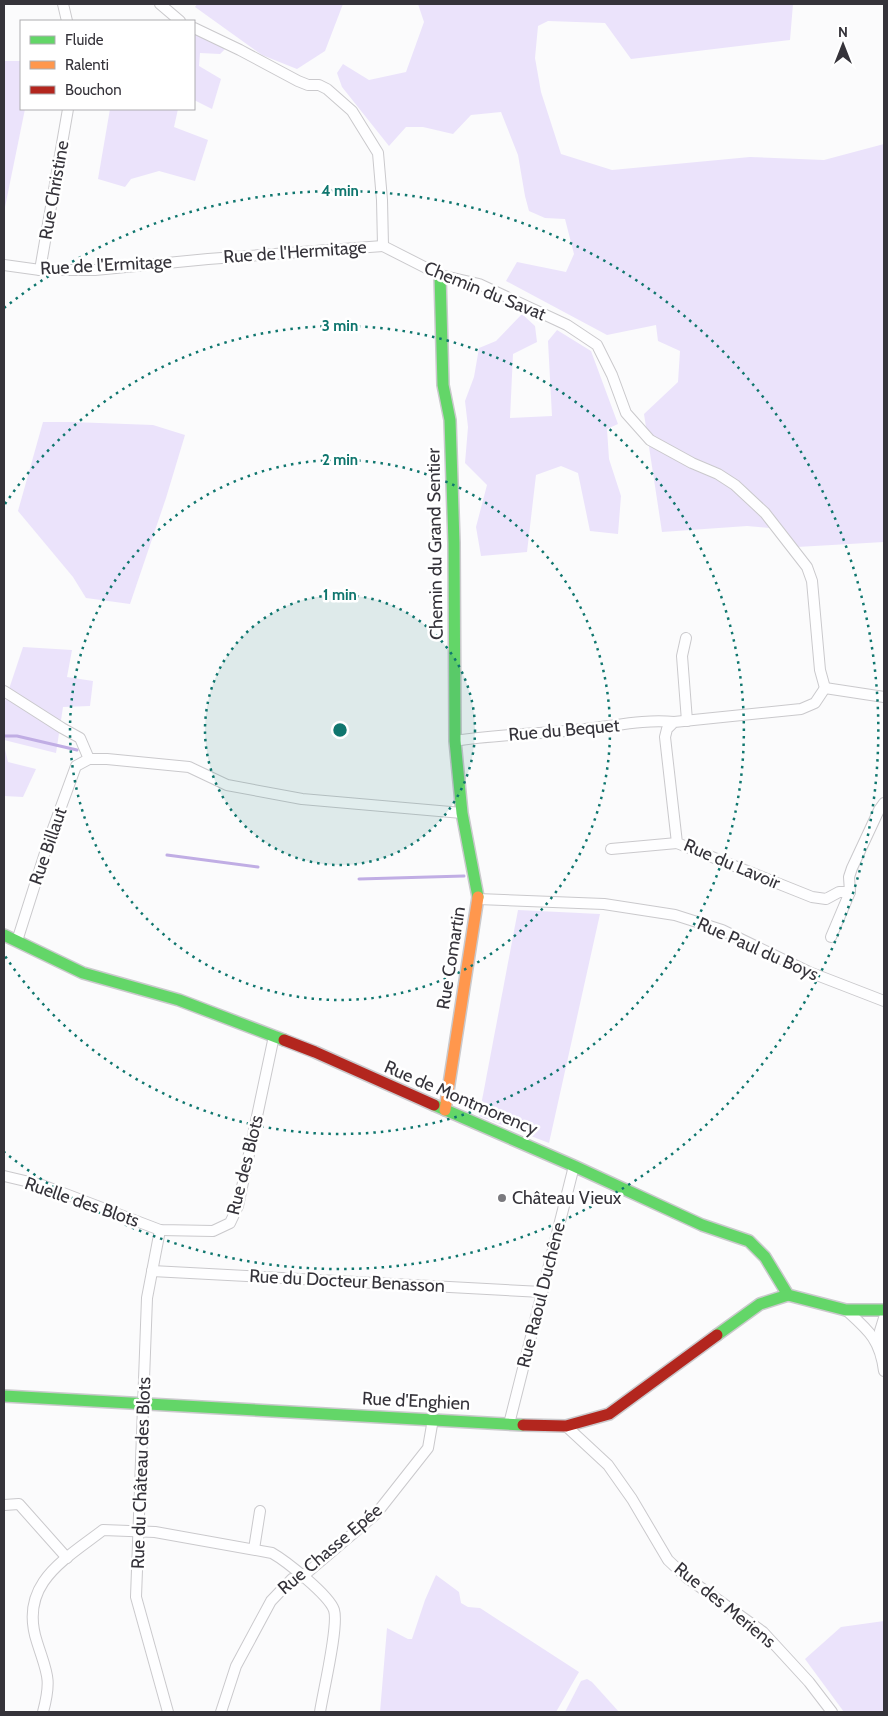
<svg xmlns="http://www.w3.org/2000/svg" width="888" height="1716" font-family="Cabin,sans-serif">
<rect width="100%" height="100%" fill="#fbfbfc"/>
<!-- green -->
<g fill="#ebe3fb">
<polygon points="197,4 343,4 325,51 297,69 262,55 195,7"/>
<polygon points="418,4 793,4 790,40 631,59 605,23 548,21 538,26 535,58 541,92 561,154 612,170 750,157 824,160 884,144 884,542 797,547 780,529 747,526 662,532 644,414 678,382 680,351 658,341 656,325 607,335 506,281 517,262 566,272 574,254 565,219 545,218 529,211 525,196 518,155 501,112 471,115 453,134 423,127 406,127 389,146 342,87 337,73 343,64 369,80 406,72 424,22"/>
<polygon points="194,33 225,49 220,54 200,53 199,66 221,79 212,109 194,100"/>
<polygon points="4,61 21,61 21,109 25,109 4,212"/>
<polygon points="110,109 178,109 174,127 208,140 195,181 159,171 131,179 125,187 98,179"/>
<polygon points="522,314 535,326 537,342 513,354 510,418 552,416 548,341 557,330 591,351 618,424 607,429 609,459 621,496 618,534 590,531 578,473 561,466 536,475 527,552 481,556 476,527 487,485 465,463 468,427 465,401 474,377 479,348 496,341"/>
<polygon points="43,422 72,422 153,425 185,435 166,498 130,604 86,598 73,577 18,511"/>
<polygon points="23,647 72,650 67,677 93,681 90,706 63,707 56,753 4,740 4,704"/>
<polygon points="4,745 8,762 36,769 23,797 4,796"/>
<polygon points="518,910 600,914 549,1143 479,1116"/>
<polygon points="436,1575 459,1592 461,1603 468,1607 480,1608 579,1672 556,1712 380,1712 387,1628 408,1639 412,1639 425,1600"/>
<polygon points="884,1621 884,1712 844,1712 805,1659 841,1627"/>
<polygon points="587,1679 592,1682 619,1712 565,1712 581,1681"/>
</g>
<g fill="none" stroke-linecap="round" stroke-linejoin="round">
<!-- stream -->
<g stroke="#c0ade4" stroke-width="3">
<polyline points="4,736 17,736 77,750"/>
<polyline points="167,855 258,867"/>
<polyline points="359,879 464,876"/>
</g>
<!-- street casing -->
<g stroke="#cac9cc" stroke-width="12">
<g id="street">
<polyline points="63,4 67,21"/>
<polyline points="160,4 180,21"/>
<polyline points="194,28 240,50 298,81 308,85 319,85 327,89 352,111 378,153 382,200 383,246"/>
<polyline points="383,246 440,275 479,284 567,325 597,345 612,375 626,413 650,440 692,463 718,474 735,485 765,513 807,567 812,581 820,670 825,688"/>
<polyline points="4,265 40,270 95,270 208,259 383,246"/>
<polyline points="40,270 68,109"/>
<polyline points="686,638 682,656 687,721"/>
<polyline points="825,688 815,703 801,709 674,722 667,729 665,737 677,843 812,897 826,899 839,892 850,892 849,877 852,868 879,810 884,803"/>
<polyline points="825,688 884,697"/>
<polyline points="4,691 62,728 80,738 89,759"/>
<path d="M455,741C498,734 542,734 585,729C615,726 644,719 674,722"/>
<polyline points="611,849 677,843"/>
<polyline points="478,899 604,904 675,915 722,930 809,972 884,1001"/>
<polyline points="831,937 850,892"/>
<polyline points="17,941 51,834 76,766 89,759 107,759 189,767 227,785 302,799 462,813"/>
<polyline points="4,1176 42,1185 160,1230 213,1231 230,1223 238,1206 274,1036"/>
<polyline points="160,1230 147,1298 136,1597 168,1712"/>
<polyline points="152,1271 542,1292"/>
<path d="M846,1310C868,1330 880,1339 884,1371"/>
<polyline points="881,1349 880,1331 884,1318"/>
<polyline points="509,1424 574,1166"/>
<polyline points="566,1426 608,1465 632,1499 668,1560 686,1577 763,1632 809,1682 832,1712"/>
<polyline points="4,1505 19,1504 67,1558"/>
<polyline points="254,1549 260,1511"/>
<path d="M43,1712C52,1678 47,1674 37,1642C18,1584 64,1560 103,1530L155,1532L272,1553C286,1561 329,1595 334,1610C339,1626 323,1692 320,1712"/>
<polyline points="221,1712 236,1666 271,1601 292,1579 302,1577 376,1514 428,1448 433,1419"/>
</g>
</g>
<!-- fast casing -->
<g stroke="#cac9cc" stroke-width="14">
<g id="fast">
<polyline points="440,275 443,385 450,420 454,543 455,741 462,813 478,897"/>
<polyline points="4,935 83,973 179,1000 284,1040"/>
<polyline points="434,1105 574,1166 702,1225 749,1241 765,1257 788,1295 846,1310 884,1310"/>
<polyline points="717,1335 760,1304 788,1295"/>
<polyline points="4,1396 523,1425"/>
</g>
</g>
<!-- slow casing -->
<g stroke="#cac9cc" stroke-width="14">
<polyline id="slow" points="445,1110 478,897"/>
</g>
<!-- jam casing -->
<g stroke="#cac9cc" stroke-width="14">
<g id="jam">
<polyline points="284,1040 315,1052 434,1105"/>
<polyline points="523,1425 566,1426 609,1414 717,1335"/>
</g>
</g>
<!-- street -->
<use href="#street" stroke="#fefeff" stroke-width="10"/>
<!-- fast -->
<use href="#fast" stroke="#63d668" stroke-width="11"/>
<!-- slow -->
<use href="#slow" stroke="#ff974d" stroke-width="11"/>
<!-- jam -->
<use href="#jam" stroke="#b3261e" stroke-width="11"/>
</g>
<!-- distance rings -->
<circle cx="340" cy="730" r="135" fill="#0f766e" fill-opacity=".12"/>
<g fill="none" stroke="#0f766e" stroke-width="2.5" stroke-dasharray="2.5 5">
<circle cx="340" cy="730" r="135"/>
<circle cx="340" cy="730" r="270"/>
<path d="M5 504A404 404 0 1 1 5 956"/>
<path d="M4 308A539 539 0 1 1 4 1152"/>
</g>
<!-- markers -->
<circle fill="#7a797e" stroke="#fff" stroke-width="2" cx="502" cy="1198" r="5"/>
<g text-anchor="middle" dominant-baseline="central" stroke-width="5" stroke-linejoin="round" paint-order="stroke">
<!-- street labels -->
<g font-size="18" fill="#35333a" stroke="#fff">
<text transform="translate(54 190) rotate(-80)">Rue Christine</text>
<text transform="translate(295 252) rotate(-4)">Rue de l'Hermitage</text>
<text transform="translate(106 265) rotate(-3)">Rue de l'Ermitage</text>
<text transform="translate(485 291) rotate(22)">Chemin du Savat</text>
<text transform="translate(435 544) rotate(-91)">Chemin du Grand Sentier</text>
<text transform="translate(564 730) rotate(-5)">Rue du Bequet</text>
<text transform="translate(48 846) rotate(-71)">Rue Billaut</text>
<text transform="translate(732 864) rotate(23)">Rue du Lavoir</text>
<text transform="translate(758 949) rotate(24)">Rue Paul du Boys</text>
<text transform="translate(451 958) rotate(-81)">Rue Comartin</text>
<text transform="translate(461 1098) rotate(23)">Rue de Montmorency</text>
<text transform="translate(245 1165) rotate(-76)">Rue des Blots</text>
<text transform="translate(82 1202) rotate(19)">Ruelle des Blots</text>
<text transform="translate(347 1281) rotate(3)">Rue du Docteur Benasson</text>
<text transform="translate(541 1295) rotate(-76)">Rue Raoul Duchêne</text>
<text transform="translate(416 1401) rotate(3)">Rue d'Enghien</text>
<text transform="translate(141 1473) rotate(-88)">Rue du Château des Blots</text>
<text transform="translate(330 1549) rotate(-40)">Rue Chasse Epée</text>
<text transform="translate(725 1605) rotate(39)">Rue des Meriens</text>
</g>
<!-- poi labels -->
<g font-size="18" fill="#35333a" stroke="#fff" text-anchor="start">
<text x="512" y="1198">Château Vieux</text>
</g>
</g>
<circle cx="340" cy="730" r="8" fill="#0f766e" stroke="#fff" stroke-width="2.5"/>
<g font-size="15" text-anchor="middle" font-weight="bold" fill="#0f766e" stroke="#fff" stroke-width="5" stroke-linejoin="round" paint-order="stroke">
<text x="340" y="196">4 min</text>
<text x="340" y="331">3 min</text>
<text x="340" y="465">2 min</text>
<text x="340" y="600">1 min</text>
</g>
<!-- border -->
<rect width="888" height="1716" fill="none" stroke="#35333a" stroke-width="10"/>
<!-- legend -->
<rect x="20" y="20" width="175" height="90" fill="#ffffff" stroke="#aeadb0"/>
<rect x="30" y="36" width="25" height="8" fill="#63d668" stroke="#aeadb0"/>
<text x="65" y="45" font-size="15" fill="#35333a">Fluide</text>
<rect x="30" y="61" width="25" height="8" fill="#ff974d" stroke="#aeadb0"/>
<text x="65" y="70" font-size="15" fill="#35333a">Ralenti</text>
<rect x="30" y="86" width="25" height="8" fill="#b3261e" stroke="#aeadb0"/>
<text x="65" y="95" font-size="15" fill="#35333a">Bouchon</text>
<!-- north arrow -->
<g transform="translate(843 45)" stroke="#ffffff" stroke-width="4" paint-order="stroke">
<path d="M0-4L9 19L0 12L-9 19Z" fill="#35333a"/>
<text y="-8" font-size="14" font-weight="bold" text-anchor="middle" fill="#35333a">N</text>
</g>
</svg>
